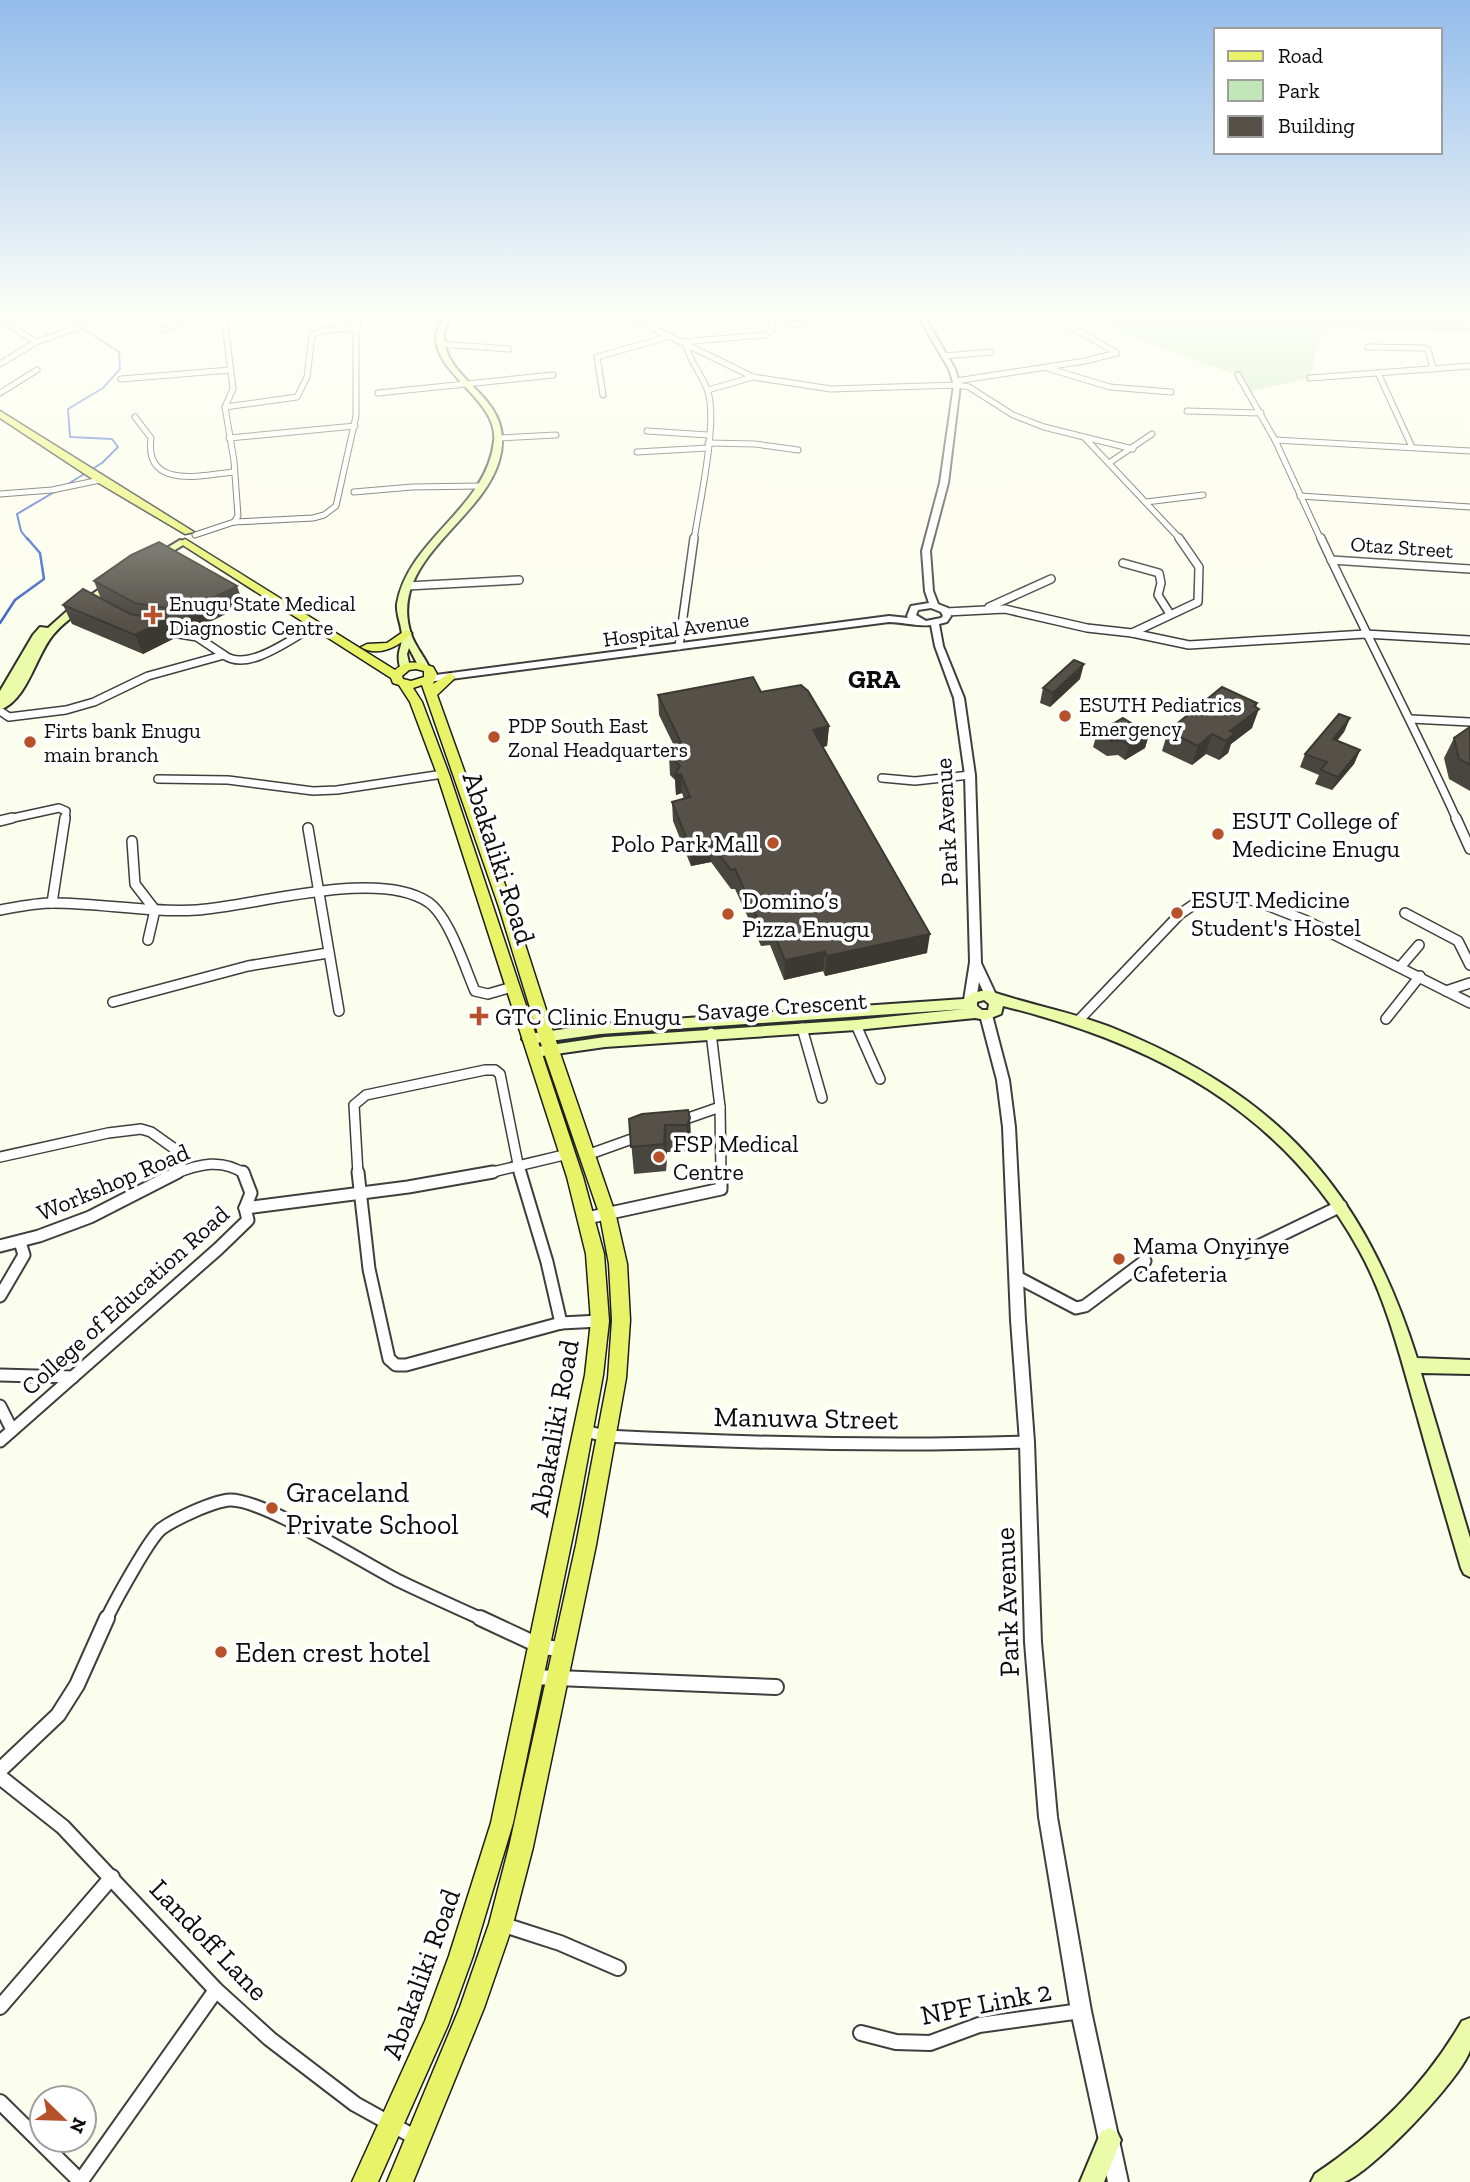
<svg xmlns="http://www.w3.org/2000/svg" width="1470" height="2182" font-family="'Zilla Slab',serif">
<rect width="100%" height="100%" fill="#fcfeed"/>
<!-- green -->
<polygon fill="#c1e7b8" points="1087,316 1470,316 1470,332 1321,330 1310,378 1248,392 1237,375 1139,340"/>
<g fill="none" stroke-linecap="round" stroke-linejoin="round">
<!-- stream-far1 -->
<g stroke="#3d64c7" stroke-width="2">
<polyline points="63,487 102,463 118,447 112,439 70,437 68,409 103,388 120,369 119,352 64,316"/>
<polyline points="28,540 21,531 17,514 56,491"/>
</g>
<!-- stream -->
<polyline stroke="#3d64c7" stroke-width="2.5" points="0,623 15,600 44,579 40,553 27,538"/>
<!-- minor-far4 casing -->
<g stroke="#3f3f3f" stroke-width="7">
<g id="minor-far4">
<polyline points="224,316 233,389 225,407 234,461 238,516 234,522"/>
<polyline points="628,316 753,377 831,389 957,385 969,387 1013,415 1044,427 1084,437 1181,540"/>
<polyline points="0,319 36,342"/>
<polyline points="842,322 853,316"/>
<polyline points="774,323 798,324 804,320"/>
<polyline points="163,330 199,316"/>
<polyline points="681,342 765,335 773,329 771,316"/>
<polyline points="439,344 509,349"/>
<path d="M686,345C690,362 701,373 707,389C719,419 699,505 694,540"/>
<polyline points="1368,347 1424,348 1428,350 1433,369"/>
<polyline points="945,356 991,352"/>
<polyline points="0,364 36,342 110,316"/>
<polyline points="1047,368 1110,387 1171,392"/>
<polyline points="1378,373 1412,447"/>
<polyline points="1238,375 1275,440 1321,540"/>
<polyline points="1310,378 1470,366"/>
<polyline points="121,379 230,370"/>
<polyline points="956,381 1085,361 1117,353 1052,316"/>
<polyline points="708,390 753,377"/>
<polyline points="0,393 37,370"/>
<polyline points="378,393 553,375"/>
<polyline points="603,395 597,357 671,336"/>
<polyline points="225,407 297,397 307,377 312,335 323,330 355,328"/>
<polyline points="1187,411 1261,413"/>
<path d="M135,417L151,438C144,489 200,476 233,472"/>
<polyline points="647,431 708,435"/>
<polyline points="1084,437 1133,449"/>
<polyline points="229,438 355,426"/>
<polyline points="499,438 556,435"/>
<polyline points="1275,440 1470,451"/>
<polyline points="708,443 755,444 798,450"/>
<polyline points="637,452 708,448"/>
<polyline points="1109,463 1152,434"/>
<polyline points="354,492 412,487 479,486"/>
<polyline points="0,494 52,490 100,480"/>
<polyline points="1300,496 1470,507"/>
<polyline points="1146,502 1203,495"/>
<polyline points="195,535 234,522 313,518 324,515 336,506 356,416 356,335 359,316"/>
</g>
</g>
<!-- minor-far3 casing -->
<g stroke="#3f3f3f" stroke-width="10">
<g id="minor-far3">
<path d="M1321,538C1365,633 1414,725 1457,820"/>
<polyline points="1331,560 1470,569"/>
<polyline points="1123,563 1159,573 1161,583 1158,595 1170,614"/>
<polyline points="407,586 519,580"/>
<polyline points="989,607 1051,579"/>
<polyline points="946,612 1005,609 1087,628 1132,633 1189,645 1365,634 1470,640"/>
<polyline points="161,631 197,637 224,655"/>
<polyline points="1132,633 1198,602 1199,567 1179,538"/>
<polyline points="679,646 694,538"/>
<path d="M0,711L9,717L66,710L94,702L148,676L224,655C248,673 292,638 316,625"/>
<polyline points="1411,719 1470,722"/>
<polyline points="882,778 915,781 970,775"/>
<polyline points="158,779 228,780 313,791 337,790 443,774"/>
<polyline points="4,820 59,808 66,811 65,820"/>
</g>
</g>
<!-- minor-far2 casing -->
<g stroke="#3f3f3f" stroke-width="12">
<g id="minor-far2">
<polyline points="1456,818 1470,849"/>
<polyline points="0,821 12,818"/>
<polyline points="308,828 339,1011"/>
<polyline points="132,841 135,884 155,910 148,940"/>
<polyline points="52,903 65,818"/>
<path d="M0,910C17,907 35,903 53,903C101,903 149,913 197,910C256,906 377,868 428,902C449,916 465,968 475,991L488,994L512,987"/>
<polyline points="1405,913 1458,941 1470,965"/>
<polyline points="1401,966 1419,945"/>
<polyline points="1446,991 1470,983"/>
<polyline points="113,1002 248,966 328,953"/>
<polyline points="1386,1019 1420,976"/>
<polyline points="1078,1021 1180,914 1196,903 1219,898 1237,897 1259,902 1307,921 1470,1003"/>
<polyline points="856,1025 880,1079"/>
<polyline points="802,1028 822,1098"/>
<polyline points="711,1033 720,1107 721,1174"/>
<polyline points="677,1122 720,1107"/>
<polyline points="587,1155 643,1135"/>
<polyline points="0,1157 108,1133 141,1129 151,1132 179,1152 181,1170"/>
<path d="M174,1174C199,1164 222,1158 245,1174"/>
<polyline points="358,1174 354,1105 366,1095 485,1070 495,1070 500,1074 520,1174"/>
<polyline points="484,1174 568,1154"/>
</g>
</g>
<!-- minor-far1 casing -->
<g stroke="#3f3f3f" stroke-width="15">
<g id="minor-far1">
<polyline points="243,1172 251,1193 245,1208"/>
<polyline points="358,1172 369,1269 389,1359 396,1365 406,1365 561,1323"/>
<polyline points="520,1172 547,1262 561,1323"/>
<polyline points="245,1208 408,1187 493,1172"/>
<polyline points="587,1218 721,1189 721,1172"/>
<polyline points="0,1246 39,1236 90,1217 178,1172"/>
<polyline points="1244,1253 1341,1206"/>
<polyline points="1017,1277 1076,1308 1085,1306 1145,1261"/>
<polyline points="0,1296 24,1255 20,1242"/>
<polyline points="561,1323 600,1321"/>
<polyline points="0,1375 73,1377"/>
<polyline points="0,1406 12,1430"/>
<path d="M584,1431L606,1436C746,1443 886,1447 1027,1442"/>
<polyline points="0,1441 218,1249 248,1220 245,1208"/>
<path d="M106,1620C114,1603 149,1539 161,1529C175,1519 213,1501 230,1500C263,1499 362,1562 397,1580C426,1594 455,1607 484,1620"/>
</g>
</g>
<!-- minor casing -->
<g stroke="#3f3f3f" stroke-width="18">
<g id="minor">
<polyline points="480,1618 540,1646 563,1650"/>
<polyline points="533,1677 776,1687"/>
<polyline points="0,1770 58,1715 77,1685 107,1618"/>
<polyline points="0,1777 63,1827 216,1990 270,2039 355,2104 418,2139"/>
<polyline points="501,1924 560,1943 618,1968"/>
<polyline points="0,2007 112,1877"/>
<polyline points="861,2033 896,2042 930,2043 979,2025 1081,2011"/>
<polyline points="0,2102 80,2181"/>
<polyline points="80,2182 216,1990"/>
</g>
</g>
<!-- tertiary casing -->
<g stroke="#3f3f3f" stroke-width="4">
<g id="tertiary">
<path d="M918,316H924L955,369L960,385L948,483L930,551L933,591L938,604L948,608L951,616L947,622L939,624L943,646L964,698L975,775L981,963L997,997L991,1001L987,1000L979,982L976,1000L970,1004L964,1000L970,962L965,775L954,698L935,646L931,625C922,627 900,622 889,622L428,682L423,679L428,676L889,616L908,618L907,616L911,606L929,603L925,591L922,551L940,483L954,385L949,369ZM931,608L941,612L943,616L941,618L926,621L916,615L918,610Z"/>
<polygon points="986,1011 992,1015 1009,1080 1015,1127 1025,1320 1034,1442 1041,1642 1057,1817 1091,2011 1128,2182 1108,2182 1071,2011 1039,1817 1025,1642 1020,1442 1011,1320 1003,1127 997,1080 980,1015"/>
</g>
</g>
<!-- secondary casing -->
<g stroke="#2e2e2e" stroke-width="4">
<g id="secondary">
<path d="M443,316H451C448,323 444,330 444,336C445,386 518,395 499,461C481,522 387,561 411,634C415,646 424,656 429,667L424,670L420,669L409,648L407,654L410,667L405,670L400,667C396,651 402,649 402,636C402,626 396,615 397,604C408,539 487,508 494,441C499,398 428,372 437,331C439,326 441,321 443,316Z"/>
<polygon points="180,540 188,542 160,559 152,557"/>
<path d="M110,582L118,584C98,603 71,613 53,635C35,657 28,699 0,710V691L33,635L40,627L48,628L67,611Z"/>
<path d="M986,990C1027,1004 1072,1012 1113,1028C1278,1095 1363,1188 1417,1358L1470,1360V1374L1421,1373L1470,1538V1577L1464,1574L1461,1568C1446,1517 1431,1466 1417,1415C1401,1360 1387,1300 1359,1250C1282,1110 1153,1043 1003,1006L1001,1014L986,1020L975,1018L856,1030L605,1047L542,1056L535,1051L537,1047L605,1037L856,1020L965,1009L600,1034L529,1044L522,1039L529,1034L600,1024L964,999L972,993ZM984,1000L989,1004L988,1010H982L977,1006V1002Z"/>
<path d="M1470,2018C1470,2028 1470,2041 1470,2050C1463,2077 1370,2174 1344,2182C1335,2182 1321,2182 1311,2182L1315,2174C1376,2133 1425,2085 1462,2021Z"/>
<polygon points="1109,2128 1117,2132 1121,2140 1104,2182 1080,2182 1101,2132"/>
</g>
</g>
<!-- primary casing -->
<g stroke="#1d1d1d" stroke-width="3">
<g id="primary">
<polygon points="0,411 194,532 185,534 97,482 0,418"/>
<path d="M185,539L395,670C407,659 419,662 433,667L437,674L433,684L450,673L456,677L437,695L513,907L559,1050L616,1216L627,1264L630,1320L626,1378L596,1545L533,1847L513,1924L484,2008L413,2182H387L460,2007L489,1924L509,1847L576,1545L608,1378L612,1320L609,1264L600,1216L543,1050L499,907L422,685L413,688L422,702L449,774L583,1177L604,1254L609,1321L603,1375L578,1511L513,1823L473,1956L448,2025L378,2182H352L425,2021L449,1956L491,1823L585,1375L591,1321L586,1254L567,1177L437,774L410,702L399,685L393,683L391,678L181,544L180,542ZM416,669L424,671V677L411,681L403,679L402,676L409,670Z"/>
<path d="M406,630L412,633C400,646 378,658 361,647L367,644L387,643Z"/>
</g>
</g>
<!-- minor-far4 -->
<use href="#minor-far4" stroke="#fff" stroke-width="5"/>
<!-- minor-far3 -->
<use href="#minor-far3" stroke="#fff" stroke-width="7"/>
<!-- minor-far2 -->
<use href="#minor-far2" stroke="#fff" stroke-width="9"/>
<!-- minor-far1 -->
<use href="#minor-far1" stroke="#fff" stroke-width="11"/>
<!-- minor -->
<use href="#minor" stroke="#fff" stroke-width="14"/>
<!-- tertiary -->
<use href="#tertiary" fill="#fff" fill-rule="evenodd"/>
<!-- secondary -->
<use href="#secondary" fill="#eafcaa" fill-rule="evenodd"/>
<!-- primary -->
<use href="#primary" fill="#e8f368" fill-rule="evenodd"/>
</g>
<!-- wall -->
<g fill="#49463f">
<polygon points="94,581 244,605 193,630 168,626 173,639 143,654 72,624 63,605 101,599"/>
<polygon points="1080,679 1050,707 1040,703 1043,688"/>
<polygon points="761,692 829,726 827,746 823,747 927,953 825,976 823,971 784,980 770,945 761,946 735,889 731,889 711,862 691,866 673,821 672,802 684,799 682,793 676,795 675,780 670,775 669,756 678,754 659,715 658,695"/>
<polygon points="1257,703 1252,728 1231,744 1228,753 1219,760 1206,754 1192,765 1162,751 1168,731"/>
<polygon points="1350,718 1344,732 1337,741 1360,750 1354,764 1332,790 1315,784 1319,775 1300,767 1305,754"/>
<polygon points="1470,727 1470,791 1449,779 1444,758 1454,738"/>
<polygon points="1097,733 1149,734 1145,748 1125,760 1118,755 1107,756 1093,747"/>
<polygon points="690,1118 691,1146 688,1152 667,1152 666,1171 634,1174 629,1119"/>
</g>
<!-- shaded-wall -->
<g fill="#3c3933">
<polygon points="237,586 244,605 193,630 186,611"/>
<polygon points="166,620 173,639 143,654 135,635"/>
<polygon points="1084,664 1080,679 1050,707 1053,693"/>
<polygon points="1257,703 1254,713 1259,709 1252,728 1231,744 1228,753 1219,760 1230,731"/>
<polygon points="1350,718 1344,732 1327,753 1333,739"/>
<polygon points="829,726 827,746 812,749 813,730"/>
<polygon points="1149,734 1145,748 1125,760 1129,745"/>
<polygon points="1212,734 1206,754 1192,765 1198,746"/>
<polygon points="1360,750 1354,764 1332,790 1338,777"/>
<polygon points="681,774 682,793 676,795 675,775"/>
<polygon points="710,843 711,862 691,866 690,847"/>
<polygon points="930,934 927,953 825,976 827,956"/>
<polygon points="825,952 823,971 784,980 785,960"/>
<polygon points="690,1118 691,1146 688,1152 687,1125"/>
<polygon points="665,1125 667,1152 666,1171 664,1144"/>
</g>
<!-- building -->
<g fill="#555149" stroke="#3c3933" stroke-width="2">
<polygon points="159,542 237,586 186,611 135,603 94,581 131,555"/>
<polygon points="83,589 130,614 166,620 135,635 63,605"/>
<polygon points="1074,660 1084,664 1053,693 1043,688"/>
<polygon points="753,677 761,692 801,685 808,691 829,726 813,730 930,934 827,956 825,952 785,960 770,926 761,926 735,869 731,870 710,843 690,847 672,802 690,797 681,774 675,775 680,766 669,756 686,753 658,695"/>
<polygon points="1222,687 1257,703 1254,706 1259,709 1230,731 1235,733 1226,741 1212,734 1198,746 1168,731"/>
<polygon points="1339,714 1350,718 1333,739 1360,750 1338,777 1321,770 1327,762 1305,754"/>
<polygon points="1123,718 1149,734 1129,745 1122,741 1111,741 1097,733"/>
<polygon points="1470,727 1470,765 1459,759 1454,738"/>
<polygon points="688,1110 690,1118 687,1125 665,1125 664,1144 631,1147 629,1119 642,1114"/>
</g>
<!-- sky -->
<linearGradient id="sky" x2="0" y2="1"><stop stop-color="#93bcec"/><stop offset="0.51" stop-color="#fefff7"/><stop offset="1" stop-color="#fefff7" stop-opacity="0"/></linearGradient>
<rect width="1470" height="622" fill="url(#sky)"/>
<!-- markers -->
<g fill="#b6512a" stroke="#fff" stroke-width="2.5">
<path d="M149.5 604.5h7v7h7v7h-7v7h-7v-7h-7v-7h7z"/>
<circle cx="1065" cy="716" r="7"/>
<circle cx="494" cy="737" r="7"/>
<circle cx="30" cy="742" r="7"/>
<circle cx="1218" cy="834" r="7"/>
<circle cx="773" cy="843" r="7"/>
<circle cx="1177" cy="913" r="7"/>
<circle cx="728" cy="914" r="7"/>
<path d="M475.5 1005.5h7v7h7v7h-7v7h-7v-7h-7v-7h7z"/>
<circle cx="659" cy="1157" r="7"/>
<circle cx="1119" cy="1259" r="7"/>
<circle cx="272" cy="1508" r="7"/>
<circle cx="221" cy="1652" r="7"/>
</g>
<g text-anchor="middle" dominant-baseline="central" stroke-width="7" stroke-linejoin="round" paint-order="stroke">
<!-- far-street labels -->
<g font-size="21" fill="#0c0c0c" stroke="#fff">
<text transform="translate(1402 547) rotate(4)">Otaz Street</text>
<text transform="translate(676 629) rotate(-8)">Hospital Avenue</text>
</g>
<!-- far-poi labels -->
<g font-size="21" fill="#0c0c0c" stroke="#fff" text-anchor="start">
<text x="169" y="603">Enugu State Medical<tspan x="169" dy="24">Diagnostic Centre</tspan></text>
<text x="1079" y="704">ESUTH Pediatrics<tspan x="1079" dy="24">Emergency</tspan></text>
<text x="508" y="725">PDP South East<tspan x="508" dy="24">Zonal Headquarters</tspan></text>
<text x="44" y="730">Firts bank Enugu<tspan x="44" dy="24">main branch</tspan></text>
</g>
<!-- poi labels -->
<g font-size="24" fill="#0c0c0c" stroke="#fff" text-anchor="start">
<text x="1232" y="820">ESUT College of<tspan x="1232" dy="28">Medicine Enugu</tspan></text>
<text x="759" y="843" text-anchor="end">Polo Park Mall</text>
<text x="1191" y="899">ESUT Medicine<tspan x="1191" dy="28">Student's Hostel</tspan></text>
<text x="742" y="900">Domino’s<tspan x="742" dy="28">Pizza Enugu</tspan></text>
<text x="495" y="1016">GTC Clinic Enugu</text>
<text x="673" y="1143">FSP Medical<tspan x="673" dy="28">Centre</tspan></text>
<text x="1133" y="1245">Mama Onyinye<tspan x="1133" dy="28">Cafeteria</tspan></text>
</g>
<!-- street labels -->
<g font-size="24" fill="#0c0c0c" stroke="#fff">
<text transform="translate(946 822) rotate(-93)">Park Avenue</text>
<text transform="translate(782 1006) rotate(-4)">Savage Crescent</text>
<text transform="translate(113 1182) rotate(-23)">Workshop Road</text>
<text transform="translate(125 1300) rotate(-42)">College of Education Road</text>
</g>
<!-- far-district labels -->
<g font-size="26" font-weight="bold" fill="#0c0c0c" stroke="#fff">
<text x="874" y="679">GRA</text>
</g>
<!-- near-street labels -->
<g font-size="28" fill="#0c0c0c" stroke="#fff">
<text transform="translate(499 858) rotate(72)">Abakaliki Road</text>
<text transform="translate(806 1418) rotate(1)">Manuwa Street</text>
<text transform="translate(554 1428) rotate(-80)">Abakaliki Road</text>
<text transform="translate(1007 1602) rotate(-92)">Park Avenue</text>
<text transform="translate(209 1940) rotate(46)">Landoff Lane</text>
<text transform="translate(421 1974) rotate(-70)">Abakaliki Road</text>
<text transform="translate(986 2003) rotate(-11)">NPF Link 2</text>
</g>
<!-- near-poi labels -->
<g font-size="28" fill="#0c0c0c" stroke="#fff" text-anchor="start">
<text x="286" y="1492">Graceland<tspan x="286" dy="32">Private School</tspan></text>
<text x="235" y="1652">Eden crest hotel</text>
</g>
</g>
<!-- legend -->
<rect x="1214" y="28" width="228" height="126" fill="#ffffff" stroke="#9e9e9e" stroke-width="2"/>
<rect x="1228" y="51" width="35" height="10" fill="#e8f368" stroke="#9e9e9e" stroke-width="2"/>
<text x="1278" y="63" font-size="21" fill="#0c0c0c">Road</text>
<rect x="1228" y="80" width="35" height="21" fill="#c1e7b8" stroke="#9e9e9e" stroke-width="2"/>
<text x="1278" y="98" font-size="21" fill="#0c0c0c">Park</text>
<rect x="1228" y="116" width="35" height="21" fill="#555149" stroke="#9e9e9e" stroke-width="2"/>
<text x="1278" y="133" font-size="21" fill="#0c0c0c">Building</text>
<!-- north arrow -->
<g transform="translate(63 2119) rotate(113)"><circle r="33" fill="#ffffff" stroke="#9e9e9e" stroke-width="2"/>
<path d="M0-5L12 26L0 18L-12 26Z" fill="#b6512a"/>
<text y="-10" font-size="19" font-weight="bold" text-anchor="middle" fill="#0c0c0c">N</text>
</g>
</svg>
